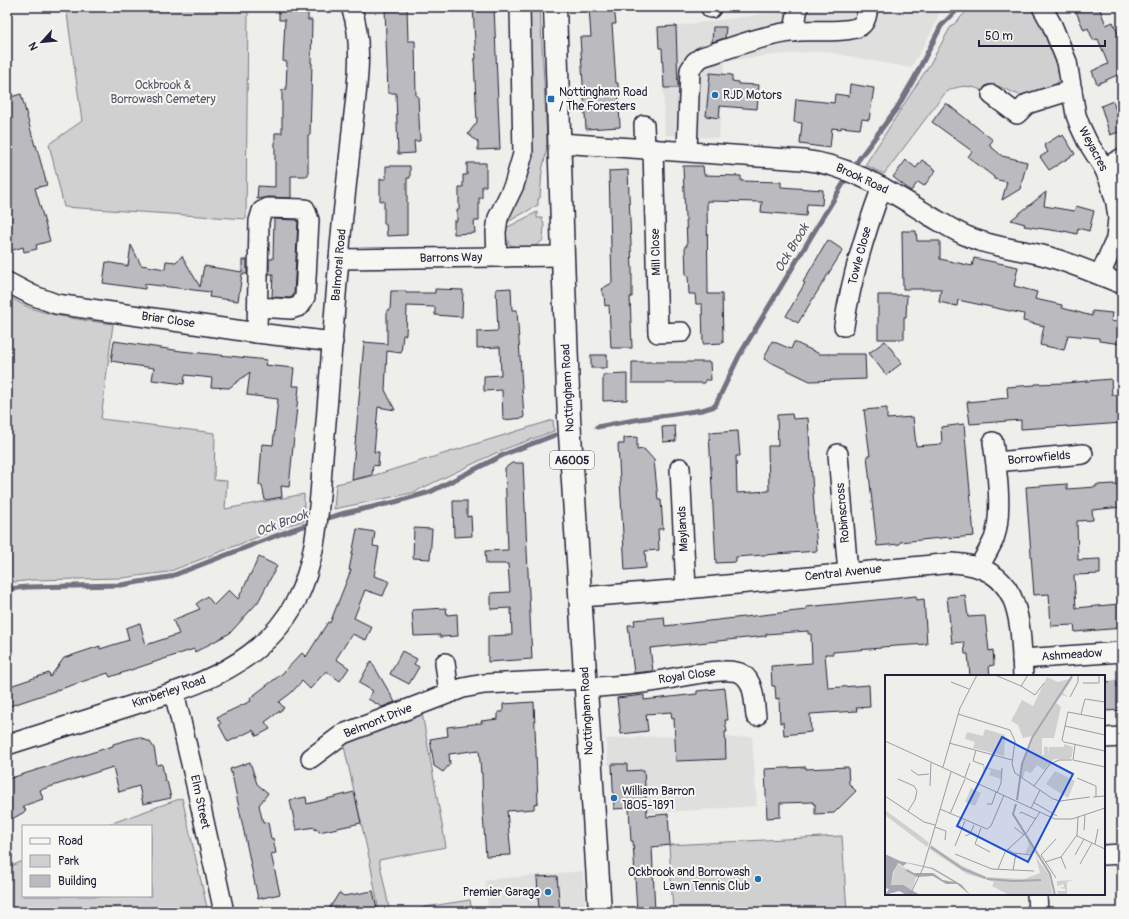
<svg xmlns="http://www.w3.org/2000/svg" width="1129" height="919" font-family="Pangolin,sans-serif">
<rect width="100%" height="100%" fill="#eeeeeb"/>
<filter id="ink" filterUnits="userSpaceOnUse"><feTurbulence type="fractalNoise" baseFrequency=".025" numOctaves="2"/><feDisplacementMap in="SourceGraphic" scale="8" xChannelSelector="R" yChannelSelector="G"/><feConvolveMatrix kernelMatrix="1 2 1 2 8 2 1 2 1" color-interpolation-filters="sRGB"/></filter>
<g filter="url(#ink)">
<!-- built -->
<g fill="#dfdfde">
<polygon points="787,7 942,7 932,31 911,68 822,51 774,55 725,61 719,138 665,135 662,48 659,48 658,27 676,26 786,11"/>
<polygon points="683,735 720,735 733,738 752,736 757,806 639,814 645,795 644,770 627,771 626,764 608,765 606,739"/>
<polygon points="583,871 586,912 465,912 488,909 485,880"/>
</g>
<!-- green -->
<g fill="#d0d0d1" stroke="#797986">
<polygon points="66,7 248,7 246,219 64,207 49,144 82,121"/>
<polygon points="526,7 540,7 547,140 546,153 542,171 540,198 538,199 538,205 504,224 513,207"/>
<path d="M971,7L1033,8L1055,50L1062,77C1055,88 1044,90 1032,93C1030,94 1025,95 1023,95C1011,95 1000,83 987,85L983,91C969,84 957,85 945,93L884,174L865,165L930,64L950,28Z"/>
<path d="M537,212V218H542L544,225L543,240C533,250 523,249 510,245L504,234V229Z"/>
<path d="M7,294C28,315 84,320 113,324L101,419L215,433L214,480L227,481L225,509L304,494V521L289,525L168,572L122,578L33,580L7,583Z"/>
<polygon points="553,420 554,431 502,450 412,493 334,509 336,484 372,476"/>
<polygon points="422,713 446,847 379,860 390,912 379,912 370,862 343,742"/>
<polygon points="182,798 208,912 7,912 7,868 23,861 23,896 151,896 151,826 104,826"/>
<polygon points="842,836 847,912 673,912 669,845"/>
<polygon points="470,900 472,911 411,912 425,907"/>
</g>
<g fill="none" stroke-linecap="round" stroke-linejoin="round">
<!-- stream -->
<g stroke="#727281" stroke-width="5">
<polyline points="597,427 640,419 702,410 715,406 739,356 843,184 859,159 897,108 915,77 941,26 960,7"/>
<polyline points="321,520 345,513 395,502 430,492 505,454 555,435"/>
<polyline points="7,589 27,587 121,585 169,577 291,530 313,523"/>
</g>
</g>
<!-- building -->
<g fill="#bbbbbf" stroke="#22223b">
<polygon points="279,7 293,7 293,12 308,13 308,20 312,20 311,63 312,63 310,135 308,135 308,176 291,176 291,198 268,197 257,199 258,186 275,187 275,133 282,133 282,90 286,90 287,62 283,61 285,20 279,20"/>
<polygon points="473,7 494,7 500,149 478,150 478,142 468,134 477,122 474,59 476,59"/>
<polygon points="603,7 614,7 616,24 612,24 616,83 618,83 620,127 586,129 580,37 591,37 589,8"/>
<polygon points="1074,7 1099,7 1106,25 1113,22 1122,43 1122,73 1097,84 1092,71 1108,64 1098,39 1093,40 1088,28 1084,30"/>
<polygon points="407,8 408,41 415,41 416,96 418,96 420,141 414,141 415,153 398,154 396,93 388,93 385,9"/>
<polygon points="676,26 678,88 664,88 662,48 659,48 658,27"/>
<polygon points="713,27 726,27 725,38 712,42"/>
<polygon points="710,73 732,75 732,81 738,82 738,84 759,85 757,109 720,106 719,118 706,116"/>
<polygon points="850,84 874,88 869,120 862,119 860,129 841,127 841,129 832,128 830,148 800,144 802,123 794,122 796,99 834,103 835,94 849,96"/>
<polygon points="21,94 35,146 36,145 47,185 35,188 50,241 36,245 37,249 24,252 23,247 10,251 7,238 7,98"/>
<polygon points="1113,101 1116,111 1122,109 1122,131 1110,135 1101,106"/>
<polygon points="946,103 993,140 989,145 1002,156 1027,162 1020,189 1002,200 1007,182 994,179 994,177 968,157 972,151 932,122"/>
<polygon points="1060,135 1061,137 1063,135 1075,154 1049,170 1040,157 1048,152 1044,145"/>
<polygon points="906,160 916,168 922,160 936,170 924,186 918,182 911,191 893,177"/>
<polygon points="467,163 486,163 486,186 482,186 482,198 479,198 479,221 474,221 475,233 454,234 454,221 457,221 457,210 459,210 459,187 463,187 463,175 467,175"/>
<polygon points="386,166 410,166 410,178 407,178 407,235 387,236 386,224 384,224 384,201 380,201 380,179 386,179"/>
<polygon points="683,166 703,166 704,175 741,176 741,181 781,182 781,187 823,190 822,205 807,204 806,216 761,212 762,202 707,201 708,294 722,294 723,343 703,344 702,304 696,304 695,294 689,294 688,275 686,276 685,246 687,246 686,218 685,218"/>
<polygon points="628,170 632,270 632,297 630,297 632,348 611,348 609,305 605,306 604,295 601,289 612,283 609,171"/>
<polygon points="1046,192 1044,206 1074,211 1076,206 1094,211 1089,231 1078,228 1077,234 1064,231 1064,232 1024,226 1025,224 1011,220"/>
<polygon points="274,219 297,220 298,222 294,294 292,297 290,298 272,297 273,274 269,274 269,259 273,259"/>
<polygon points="902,231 916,231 917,241 940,241 940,259 972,266 974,258 1018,267 1014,286 1037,292 1035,299 1062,305 1062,308 1092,316 1092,311 1112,313 1111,321 1122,323 1122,344 1099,341 1099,338 1068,335 1064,350 1040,345 1044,326 1023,321 1024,314 958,300 957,306 939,302 941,289 903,289"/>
<polygon points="828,240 843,250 798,323 786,316 805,283 803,282"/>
<polygon points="131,245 141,265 165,269 166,261 176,262 182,256 200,287 204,266 242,272 242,260 247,260 247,274 242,274 238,301 209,297 210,292 145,284 145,289 103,283 106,262 128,266"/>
<polygon points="511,288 512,310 517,310 524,418 503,420 502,390 484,391 484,376 501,375 500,347 477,348 477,332 498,331 496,289"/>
<polygon points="435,289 463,290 462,317 435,315 435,307 407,306 406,335 403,335 401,353 387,351 385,390 395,410 378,407 374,452 379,452 378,466 373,465 372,475 352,480 364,342 387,344 387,310 390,310 391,291 406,291 406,293 435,293"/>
<polygon points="878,295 907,295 906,317 904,317 904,339 878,339"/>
<polygon points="114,341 181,351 267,360 265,365 294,368 292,386 299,386 289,487 281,486 282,497 265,500 262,485 259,485 262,444 273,445 278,399 247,395 250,372 229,388 211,387 212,378 185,375 184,384 152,380 154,368 124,364 124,363 111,361"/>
<polygon points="772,341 791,349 794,342 820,354 865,354 866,379 810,381 764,359"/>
<polygon points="885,341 902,363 886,375 869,353"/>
<rect x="591" y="355" width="16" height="13"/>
<polygon points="632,362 710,362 711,380 705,380 705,383 632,383"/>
<polygon points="627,374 627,400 603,401 603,375"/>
<polygon points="1111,379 1112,395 1122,394 1122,423 1067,427 1067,426 1021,429 1021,420 970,424 967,402 1008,398 1007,387 1035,385 1035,384 1065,383"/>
<polygon points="887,408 887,419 913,417 916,446 942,444 941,427 964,424 974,536 951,538 951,537 900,542 900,544 877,546 867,456 870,456 864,410"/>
<polygon points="792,414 793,419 808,418 817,551 736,557 736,562 716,563 709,433 738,431 740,456 736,456 737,493 769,491 768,446 778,446 777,415"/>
<polygon points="675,426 676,441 663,442 662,427"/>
<polygon points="637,437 637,450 644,449 654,460 658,500 661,500 663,529 658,529 659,550 645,551 646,568 625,570 618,444 624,444 624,438"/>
<polygon points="512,463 523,463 532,659 488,662 488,636 512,635 511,608 491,609 491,593 510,592 508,564 486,564 485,551 508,550 505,468"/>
<polygon points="1067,484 1067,489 1096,487 1096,485 1114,484 1114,485 1122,485 1122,507 1092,510 1093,520 1077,521 1078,560 1100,559 1100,574 1074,575 1076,608 1119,604 1119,609 1122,609 1122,628 1075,632 1074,625 1051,626 1049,594 1034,595 1026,487"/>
<polygon points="453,501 467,501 467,517 471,516 472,536 454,537"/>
<polygon points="414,528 432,529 430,559 413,558"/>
<polygon points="357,529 375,532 373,546 379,547 374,576 389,581 383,596 365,590 354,618 372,627 366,640 352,634 336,659 349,668 340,681 326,671 310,689 302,681 291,693 279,702 284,708 265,722 270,729 257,736 253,730 228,742 219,725 221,724 217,717 251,701 250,698 283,673 302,653 306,657 328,622 330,623 351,570 349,570"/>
<polygon points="259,557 277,566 258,602 230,633 195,652 194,649 110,677 108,673 7,707 7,687 49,673 50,677 64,658 100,646 100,649 129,640 126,628 140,623 146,645 179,634 173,620 200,609 196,604 207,596 214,605 229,590 238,599"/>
<polygon points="965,595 968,617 985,616 989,651 993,650 994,665 989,666 990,676 970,676 968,654 965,654 964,642 952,643 947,597"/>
<polygon points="916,596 917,600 924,599 927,644 881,647 881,648 833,652 833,654 825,654 828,688 869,685 870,707 856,708 857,711 810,714 811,732 784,735 783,722 780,723 779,698 776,699 775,686 772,686 771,666 812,663 811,634 808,634 808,631 766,634 766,636 650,648 653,671 634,673 628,625 635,625 634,620 664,617 665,626 806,610 806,607"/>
<polygon points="446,608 447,615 457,614 458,636 440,637 440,635 414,636 412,610"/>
<polygon points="402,651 417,659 414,664 419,667 409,684 390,674"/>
<polygon points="371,661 395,702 382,707 368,699 373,691 359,683"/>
<polygon points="1117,681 1117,687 1122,687 1122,710 1104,711 1104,682"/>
<polygon points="725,688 728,720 725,720 727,732 725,732 726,759 676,761 674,718 672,719 671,712 646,714 648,731 621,734 617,698 644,695 644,700 697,694 697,691"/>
<polygon points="534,702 538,803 534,804 534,809 507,811 511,855 486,856 483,815 482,773 481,773 479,750 449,754 450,764 443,772 434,766 430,739 448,736 447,727 482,723 481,721 498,719 498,712 503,712 503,704"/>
<polygon points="139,737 150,742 154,748 157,765 162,764 165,781 167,781 171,798 143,804 139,786 119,792 113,767 40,790 43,799 23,806 26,811 12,819 7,810 7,780 11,778 113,746 113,744 127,740"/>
<polygon points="250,762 257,784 268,793 259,805 263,823 268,822 271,839 273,838 276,853 271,854 280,894 258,899 233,779 230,769"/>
<polygon points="612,764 627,764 627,771 644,770 647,816 668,814 670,845 652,847 655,912 637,912 633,841 631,841 629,808 614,809"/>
<polygon points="806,767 806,769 848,767 849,784 856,791 834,813 815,814 815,804 813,804 813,802 780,803 780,817 767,818 765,769"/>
<polygon points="354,792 361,823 319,832 318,829 315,830 315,827 296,830 290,800 306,797 307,804"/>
<polygon points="557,876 560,912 539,912 537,877"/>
<polygon points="373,891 377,909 363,912 327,912 339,893 344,896"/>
</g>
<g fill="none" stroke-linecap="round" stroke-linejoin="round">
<!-- minor casing -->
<g stroke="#22223b" stroke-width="22">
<g id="minor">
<polyline points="1042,7 1052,25 1067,62 1076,115 1080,126 1087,141 1104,168 1110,182 1116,203 1118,218 1116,239 1100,275"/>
<polyline points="711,8 711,7"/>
<polyline points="794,32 798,7"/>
<polyline points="992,95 1017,114 1027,104 1072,90"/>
<polyline points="644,125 645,148"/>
<path d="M560,143L803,160C851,165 891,192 932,217C944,224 956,232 969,237C992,247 1018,249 1042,255C1070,262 1096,274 1122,284"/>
<polyline points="653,149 658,333 682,332"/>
<path d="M687,151L690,70L695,62L702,57C733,47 766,34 799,31C812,30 850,33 860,26C866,22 867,14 868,7"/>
<polyline points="1104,168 1122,158"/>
<polyline points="497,257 496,232 498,218 514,185 523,154 520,7"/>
<polyline points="339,259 563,256"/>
<polyline points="7,282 32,295 56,304 257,333 333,342"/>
<path d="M844,326C851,279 865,232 882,187"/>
<polyline points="257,333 259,221 262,211 268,208 305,209 309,220 305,297 300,306 291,309 258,307"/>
<polyline points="838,454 848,573"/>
<polyline points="996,462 1083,454"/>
<polyline points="680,468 686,589"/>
<path d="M979,567C984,558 990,548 994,539C1003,513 997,470 993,442"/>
<path d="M581,597L686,589L953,563C1023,567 1020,621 1023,676"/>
<polyline points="1022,659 1122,652"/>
<polyline points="445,663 449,693"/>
<path d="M585,688C609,686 635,685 658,681C676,678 728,665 742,674C755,682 754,703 756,716"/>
<polyline points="174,692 194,776 224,912"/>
<polyline points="1104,738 1122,737"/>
<path d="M7,745L174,692C223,676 271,649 296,601C318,559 319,504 323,457C329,391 333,325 339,260C342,217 348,174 352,131C356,94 365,43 351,7"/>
<polyline points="311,758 343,734 463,688 484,684 585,679"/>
<polyline points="1104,855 1122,854"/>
<polyline points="1037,894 1038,912"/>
</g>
</g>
<!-- major casing -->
<g stroke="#22223b" stroke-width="25">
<polyline id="major" points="555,7 563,256 569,418 600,912"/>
</g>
<!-- minor -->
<use href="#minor" stroke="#f6f6f2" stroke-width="19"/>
<!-- major -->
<use href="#major" stroke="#f6f6f2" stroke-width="22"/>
</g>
</g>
<!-- markers -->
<g fill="#1f6fb2" stroke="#f6f6f2" stroke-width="1.5">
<circle cx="715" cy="95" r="4"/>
<rect x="547" y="95" width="8" height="8" rx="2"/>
<circle cx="614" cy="798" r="4"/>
<circle cx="758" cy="879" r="4"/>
<circle cx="548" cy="892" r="4"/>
</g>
<g text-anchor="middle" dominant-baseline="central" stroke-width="4" stroke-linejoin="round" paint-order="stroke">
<!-- shield labels -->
<rect fill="#f6f6f2" stroke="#626272" stroke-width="1" x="550" y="451" width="44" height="18" rx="3"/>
<g font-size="11" font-weight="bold" fill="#22223b">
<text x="572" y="460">A6005</text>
</g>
<!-- park labels -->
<g font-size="12" fill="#565668" stroke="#f6f6f2">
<text x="163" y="85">Ockbrook &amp;<tspan x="163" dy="14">Borrowash Cemetery</tspan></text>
</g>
<!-- poi labels -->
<g font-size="12" fill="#22223b" stroke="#f6f6f2" text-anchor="start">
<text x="559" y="92">Nottingham Road<tspan x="559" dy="14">/ The Foresters</tspan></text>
<text x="723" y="95">RJD Motors</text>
<text x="622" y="791">William Barron<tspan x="622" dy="14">1805-1891</tspan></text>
<text x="750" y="872" text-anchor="end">Ockbrook and Borrowash<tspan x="750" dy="14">Lawn Tennis Club</tspan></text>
<text x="540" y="892" text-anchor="end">Premier Garage</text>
</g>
<!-- street labels -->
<g font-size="12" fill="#22223b" stroke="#f6f6f2">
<text transform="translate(1093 149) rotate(62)">Weyacres</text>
<text transform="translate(862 179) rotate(25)">Brook Road</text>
<text transform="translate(656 252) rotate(-92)">Mill Close</text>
<text transform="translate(860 256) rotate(-75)">Towle Close</text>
<text transform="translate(451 258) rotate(-1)">Barrons Way</text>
<text transform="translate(339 265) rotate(-85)">Balmoral Road</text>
<text transform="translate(168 320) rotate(8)">Briar Close</text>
<text transform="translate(568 388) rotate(-93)">Nottingham Road</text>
<text transform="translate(1039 458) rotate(-5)">Borrowfields</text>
<text transform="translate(843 513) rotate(-95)">Robinscross</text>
<text transform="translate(683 529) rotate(-93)">Maylands</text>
<text transform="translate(843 573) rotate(-6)">Central Avenue</text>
<text transform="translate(1072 655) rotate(-4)">Ashmeadow</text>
<text transform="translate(687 676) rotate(-8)">Royal Close</text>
<text transform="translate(169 692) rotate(-19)">Kimberley Road</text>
<text transform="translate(587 711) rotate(-93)">Nottingham Road</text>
<text transform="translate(378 721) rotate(-22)">Belmont Drive</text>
<text transform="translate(200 802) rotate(78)">Elm Street</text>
</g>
<!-- water labels -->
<g font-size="13" font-style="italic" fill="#575769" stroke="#f6f6f2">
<text transform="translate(792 248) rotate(-59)">Ock Brook</text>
<text transform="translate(282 523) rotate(-20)">Ock Brook</text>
</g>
</g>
<!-- overview -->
<g transform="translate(885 675)">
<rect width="220" height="220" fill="#eeeeeb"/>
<path d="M162,2L173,7L188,3L178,18L183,22L177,20L171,28L176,32L169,63H157V80H159V71L163,72V80L164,72H179V69L188,72L187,81L185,84H169L159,95L152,90L146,98L140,96L138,103L136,102L137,89L148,61L138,63L133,50L126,46L137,25L148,31ZM100,54L120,60L119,81L88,73L90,67L80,64L82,57L98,61ZM98,91L117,96L116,104L104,100L106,95L101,93L98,99ZM170,96L190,106L183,123L161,109ZM86,113L96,118L90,131L80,127ZM0,135L37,162L44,168L42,172L0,140ZM141,160L148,172L153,185L164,200L168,220H124L107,211L109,207L82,199L44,174L46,170L76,190L101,202L139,204L155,198L150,178L140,179L144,170ZM11,188L32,200L27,215L15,210H6ZM189,205L182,207V219L173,220L172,216H180L181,214L174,213L179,212V209L172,211V206Z" fill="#d0d0d1"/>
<path d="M0,179L15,186L48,193L77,210L85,220L72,209H61L48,201L32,202L21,196L22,194L29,198H48L58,205L69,207L47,194L22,188L18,191L13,188L8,197L6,210H18L35,220H22L14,216L0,220L4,214L0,213Z" fill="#a7a7af"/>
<path fill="none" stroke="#a7a7af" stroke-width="2" d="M132,125L137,89L147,63L187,1M131,129L128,139L165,199L170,220M46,172L78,194L101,203M102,204L128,206L156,205"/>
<path fill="none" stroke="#9c9ca5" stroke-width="1" d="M110,0L136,11L150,20L159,8M178,0H196M66,7L84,14M198,8H214V0M136,11L143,0M185,22L193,7V1M73,39L125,55L130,66L127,89L130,98L168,124L175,126L205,122M196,39L200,24L220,27M220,44L183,37L177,65L179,67L220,76M180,51L220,60M0,66L170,144H187L220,133M64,68L127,85M190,70L188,85L220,92M91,75L88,86L99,90M58,92L75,33L92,0M26,95L33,100L44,99M80,102L85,88M192,103L211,111V122M13,104L29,111L32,116L30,125L23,136M45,111L46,88M149,111L165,89L174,85H187M112,118L116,108L117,93M0,121L39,147L50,150M208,122L220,121M148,127L172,141M102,129H107L111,117M146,133L155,115M55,134L102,154L106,151L119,120M65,139L80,104M135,139L136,137L151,144M193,142L192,161L220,174M50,152L61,156L60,165M129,152L139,160M96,153L90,169L105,177M199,155L200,140M80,161L85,159L89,150M210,169L213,154M70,171L80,146M123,174L128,178L147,180M70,179L107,194L149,196M190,180L199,164M176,182L181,194M160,187L176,182L192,160M195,189L207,168M113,194L120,177L142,157L155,137M128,195L131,178M171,203L156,180L171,164M25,220L38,193L66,97"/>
<path fill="#1d4ed8" fill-opacity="0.15" stroke="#1d4ed8" stroke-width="2" d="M117,62L188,99L143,187L72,151Z"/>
<rect width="220" height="220" fill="none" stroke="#22223b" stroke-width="2"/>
</g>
<!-- margin -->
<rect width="1129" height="919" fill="none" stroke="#f6f6f2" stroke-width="24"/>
<rect x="12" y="12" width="1105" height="895" fill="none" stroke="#22223b" stroke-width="1.5" filter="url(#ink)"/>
<!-- legend -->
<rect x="22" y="825" width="130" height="72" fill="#f6f6f2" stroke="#a1a1a9"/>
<rect x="30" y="838" width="20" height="6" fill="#f6f6f2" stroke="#a1a1a9"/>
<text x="58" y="845" font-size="12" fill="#22223b">Road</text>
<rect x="30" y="855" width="20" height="12" fill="#d0d0d1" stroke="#a1a1a9"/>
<text x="58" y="865" font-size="12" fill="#22223b">Park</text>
<rect x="30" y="875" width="20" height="12" fill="#bbbbbf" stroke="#a1a1a9"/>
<text x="58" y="885" font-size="12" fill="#22223b">Building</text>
<!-- north arrow -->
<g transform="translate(42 42) rotate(243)" stroke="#f6f6f2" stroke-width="3" paint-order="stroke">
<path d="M0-3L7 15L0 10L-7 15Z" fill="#22223b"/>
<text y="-6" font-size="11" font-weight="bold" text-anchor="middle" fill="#22223b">N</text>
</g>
<!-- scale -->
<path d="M979 40v6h126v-6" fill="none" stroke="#22223b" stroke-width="2"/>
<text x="985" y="40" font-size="12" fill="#22223b" stroke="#f6f6f2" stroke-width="3" paint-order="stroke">50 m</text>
</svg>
